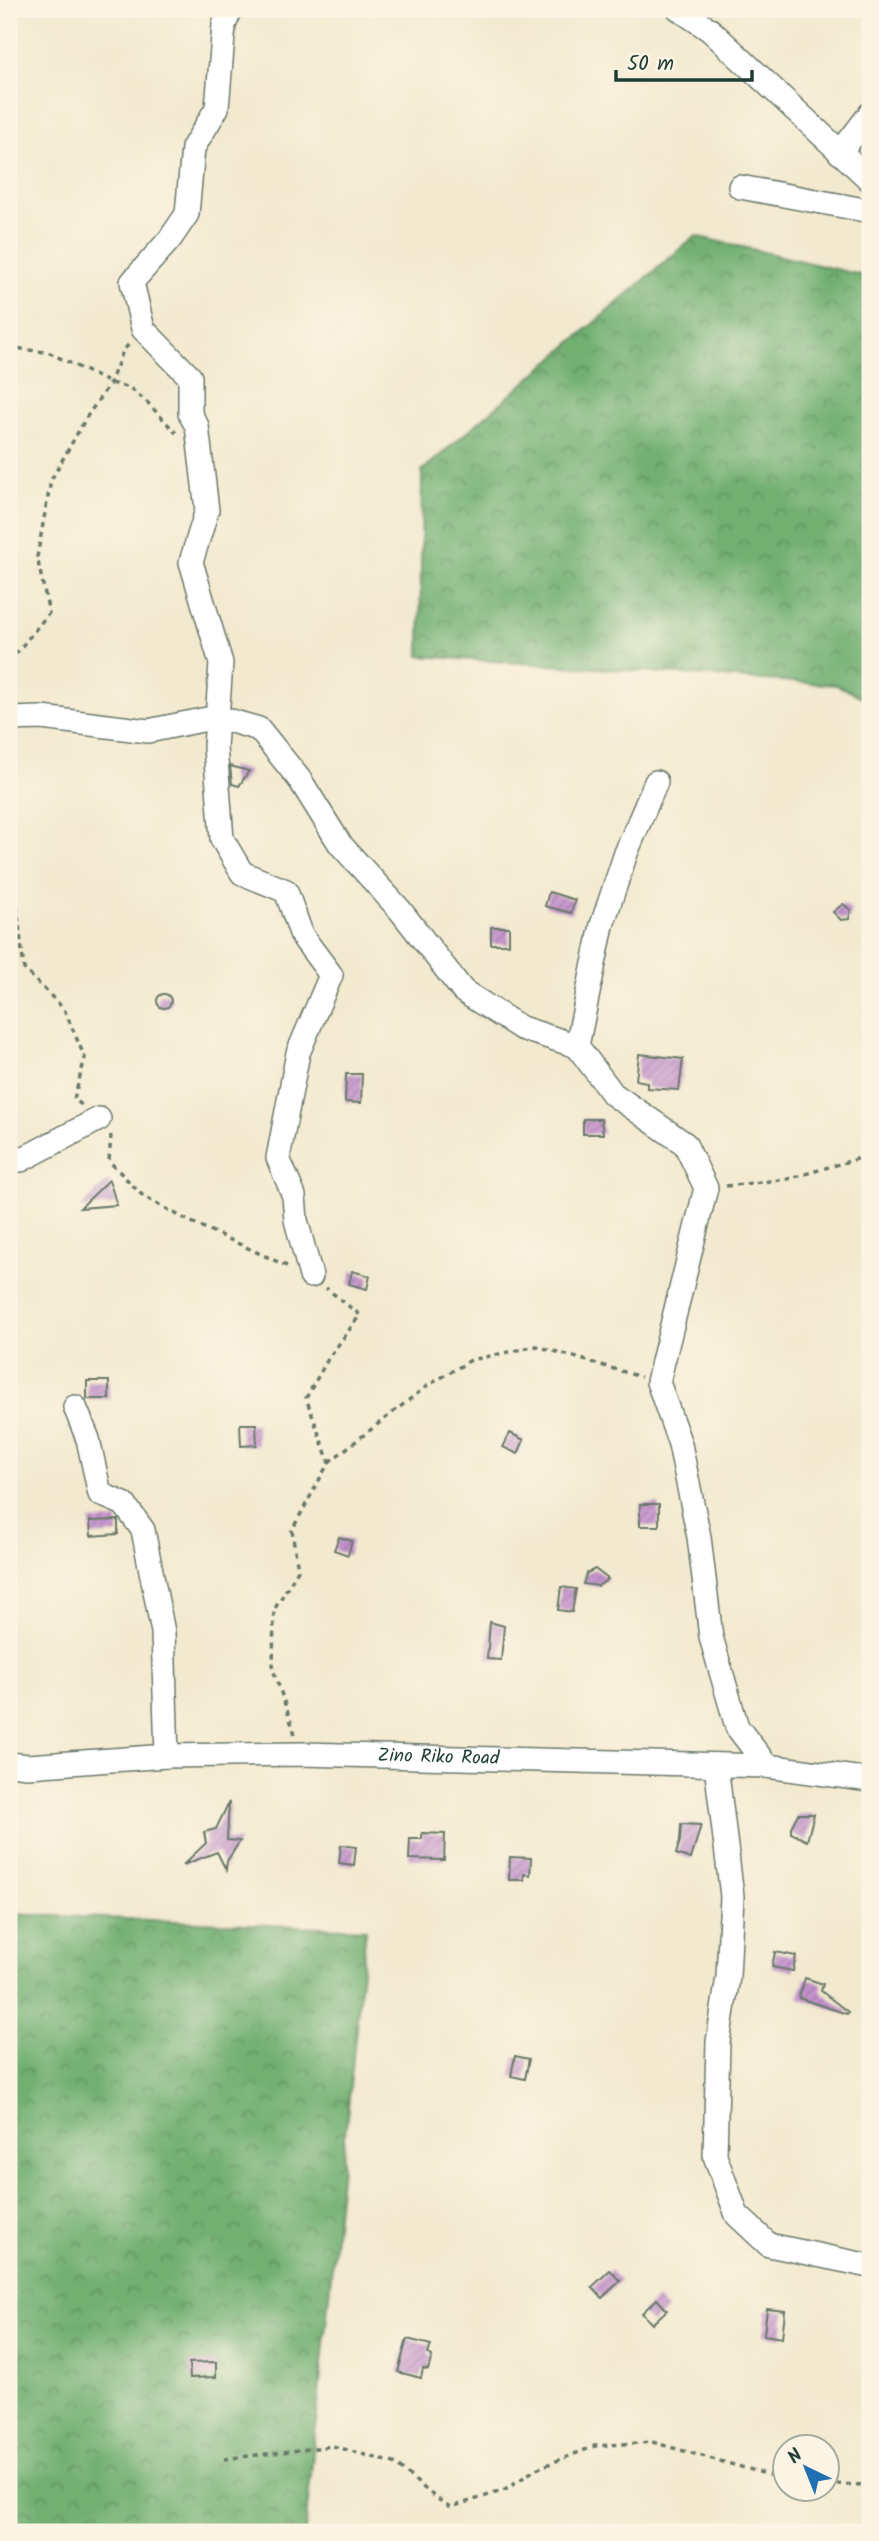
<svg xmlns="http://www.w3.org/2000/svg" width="879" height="2541" font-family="Kalam,sans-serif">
<defs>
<pattern id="forest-crowns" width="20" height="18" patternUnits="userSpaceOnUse" patternTransform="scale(1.75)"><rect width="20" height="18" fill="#72b072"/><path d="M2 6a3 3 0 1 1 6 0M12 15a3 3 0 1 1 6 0" fill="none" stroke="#5d905e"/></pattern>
<pattern id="building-hatch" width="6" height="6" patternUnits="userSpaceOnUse" patternTransform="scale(1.75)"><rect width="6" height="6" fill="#c492cc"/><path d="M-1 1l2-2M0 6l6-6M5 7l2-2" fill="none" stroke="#9f78a6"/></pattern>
</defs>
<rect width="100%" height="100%" fill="#fcf5e5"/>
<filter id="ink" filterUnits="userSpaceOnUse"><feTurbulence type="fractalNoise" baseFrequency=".0143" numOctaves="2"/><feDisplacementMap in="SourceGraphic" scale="14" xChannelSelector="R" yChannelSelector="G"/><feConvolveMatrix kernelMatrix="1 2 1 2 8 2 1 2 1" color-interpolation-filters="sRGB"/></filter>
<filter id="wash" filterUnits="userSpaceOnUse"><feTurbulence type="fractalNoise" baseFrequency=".00686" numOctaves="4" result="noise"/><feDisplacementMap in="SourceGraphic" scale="28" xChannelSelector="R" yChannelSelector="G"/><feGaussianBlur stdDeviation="1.57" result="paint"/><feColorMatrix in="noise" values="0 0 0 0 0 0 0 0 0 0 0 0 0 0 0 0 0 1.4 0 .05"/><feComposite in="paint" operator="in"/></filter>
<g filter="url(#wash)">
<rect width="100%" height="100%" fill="#f3e9cf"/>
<!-- forest -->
<g fill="url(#forest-crowns)" stroke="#487653" stroke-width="2">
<polygon points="695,236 870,277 870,701 837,685 420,656 422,471"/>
<polygon points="9,1914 366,1929 305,2532 9,2532"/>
</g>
<g id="blocks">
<!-- building -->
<g fill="url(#building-hatch)">
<polygon points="230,766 249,771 239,786 232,784"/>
<polygon points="549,892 575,900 571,913 545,906"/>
<polygon points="843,904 851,910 849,919 841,920 833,912"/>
<rect x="491" y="927" width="18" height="17"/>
<circle cx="164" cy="1001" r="7"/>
<polygon points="639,1054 683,1059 679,1090 647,1088 647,1082 636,1080"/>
<polygon points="346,1074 362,1074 361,1103 345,1102"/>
<polygon points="583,1119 601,1119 603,1134 583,1134"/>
<polygon points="109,1180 117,1205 80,1208"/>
<polygon points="352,1271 370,1276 367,1289 349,1284"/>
<rect x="87" y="1381" width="22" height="18"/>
<polygon points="240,1424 256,1424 257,1445 241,1446"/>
<polygon points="510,1433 524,1440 518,1454 503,1447"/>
<rect x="640" y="1504" width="19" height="22"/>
<polygon points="118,1520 118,1534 91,1536 90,1521"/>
<polygon points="339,1537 352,1541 348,1555 334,1550"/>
<polygon points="595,1569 608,1579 598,1586 583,1584 587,1573"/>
<polygon points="561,1587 576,1589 572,1612 558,1610"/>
<polygon points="490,1622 504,1626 501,1660 487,1659"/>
<polygon points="229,1802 227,1840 240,1841 227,1861 226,1870 217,1852 183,1865 206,1843 204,1832 216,1829"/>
<polygon points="798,1814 814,1814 807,1841 791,1833 791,1827"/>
<polygon points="681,1824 701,1825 691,1859 676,1854 680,1841"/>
<polygon points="422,1833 445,1834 444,1860 409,1859 410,1839 422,1839"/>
<polygon points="341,1845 356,1847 354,1865 339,1863"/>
<polygon points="510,1857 531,1858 530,1875 524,1874 524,1880 509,1880"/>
<polygon points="775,1952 796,1956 793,1971 772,1967"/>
<polygon points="805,1978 823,1984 821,1991 848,2012 847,2014 799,1998"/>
<polygon points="515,2056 529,2059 525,2079 511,2076"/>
<polygon points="610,2270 620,2281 602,2298 592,2287"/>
<polygon points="657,2299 667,2310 652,2324 642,2313"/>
<polygon points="767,2309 785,2311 782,2338 764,2335"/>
<polygon points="407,2339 431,2345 428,2354 432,2356 428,2370 423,2369 421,2378 398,2372"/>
<polygon points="216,2362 216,2377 190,2378 189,2363"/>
</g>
</g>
</g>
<g filter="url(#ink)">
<use href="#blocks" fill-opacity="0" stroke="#69796a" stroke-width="2"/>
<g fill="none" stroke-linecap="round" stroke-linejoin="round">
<!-- minor casing -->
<g stroke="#69796a" stroke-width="26">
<g id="minor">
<polyline points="231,9 224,25 217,108 193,148 187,214 170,239 132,282 143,329 190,377 190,414 197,426 207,510 191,562 221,663 215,747 222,839 242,873 286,891 302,936 331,975 298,1053 278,1158 294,1196 296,1220 311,1276"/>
<polyline points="679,9 710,30 870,180"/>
<polyline points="840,153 870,114"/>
<polyline points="740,187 870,211"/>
<polyline points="9,719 42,718 148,731 217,717 259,729 300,780 340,844 400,910 463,991 521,1028 577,1046"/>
<polyline points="656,782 626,853 602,925 577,1046 613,1094 685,1144 706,1188 658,1382 680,1444 699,1537 711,1637 737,1727 767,1766"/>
<polyline points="9,1158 21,1160 99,1119"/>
<polyline points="75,1407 88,1439 100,1494 124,1504 143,1530 163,1632 167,1756"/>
<path id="s1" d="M9,1764L28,1766L167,1756L302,1754L767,1766L870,1780"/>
<polyline points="716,1765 732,1896 728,1977 718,2042 715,2156 737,2215 769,2245 870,2266"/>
</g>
</g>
<!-- path -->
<g stroke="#69796a" stroke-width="3.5" stroke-dasharray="5 5" stroke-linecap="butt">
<polyline points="9,347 50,353 110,383 130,388 147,402 176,433"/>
<polyline points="9,662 49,613 37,557 51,480 86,418 110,383 123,351 130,343"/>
<polyline points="9,878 15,889 24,969 64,1009 85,1058 74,1099 83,1106"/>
<polyline points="111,1135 109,1161 143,1196 185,1219 289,1267"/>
<polyline points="726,1186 788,1179 870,1155"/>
<polyline points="329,1462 427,1386 471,1360 537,1346 641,1377"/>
<polyline points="295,1734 273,1669 274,1610 298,1570 292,1530 329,1462 306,1398 328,1359 360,1315 326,1288"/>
<polyline points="224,2459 333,2446 394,2463 436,2498 451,2507 505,2490 536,2469 595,2446 652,2442 784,2479"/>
<polyline points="826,2484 870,2485"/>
</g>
<!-- minor -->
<use href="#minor" stroke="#fff" stroke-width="23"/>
</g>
</g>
<g text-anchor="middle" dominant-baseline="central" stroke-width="7" stroke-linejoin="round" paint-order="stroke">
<!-- street labels -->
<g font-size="19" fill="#1f3d34" stroke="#fcf5e5">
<text stroke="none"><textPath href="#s1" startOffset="430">Zino Riko Road</textPath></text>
</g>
</g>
<!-- margin -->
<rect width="879" height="2541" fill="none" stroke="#fcf5e5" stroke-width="35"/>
<!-- north arrow -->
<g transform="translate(806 2468) rotate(317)"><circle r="33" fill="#fcf5e5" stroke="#a4ab9e" stroke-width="2"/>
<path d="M0-5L12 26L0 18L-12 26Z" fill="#1f6fb2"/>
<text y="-10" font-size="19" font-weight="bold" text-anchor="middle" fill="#1f3d34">N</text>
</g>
<!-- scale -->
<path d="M616 70v10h136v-10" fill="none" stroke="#1f3d34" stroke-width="3.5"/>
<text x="627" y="70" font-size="21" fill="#1f3d34" stroke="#fcf5e5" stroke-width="5" paint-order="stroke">50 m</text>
</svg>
